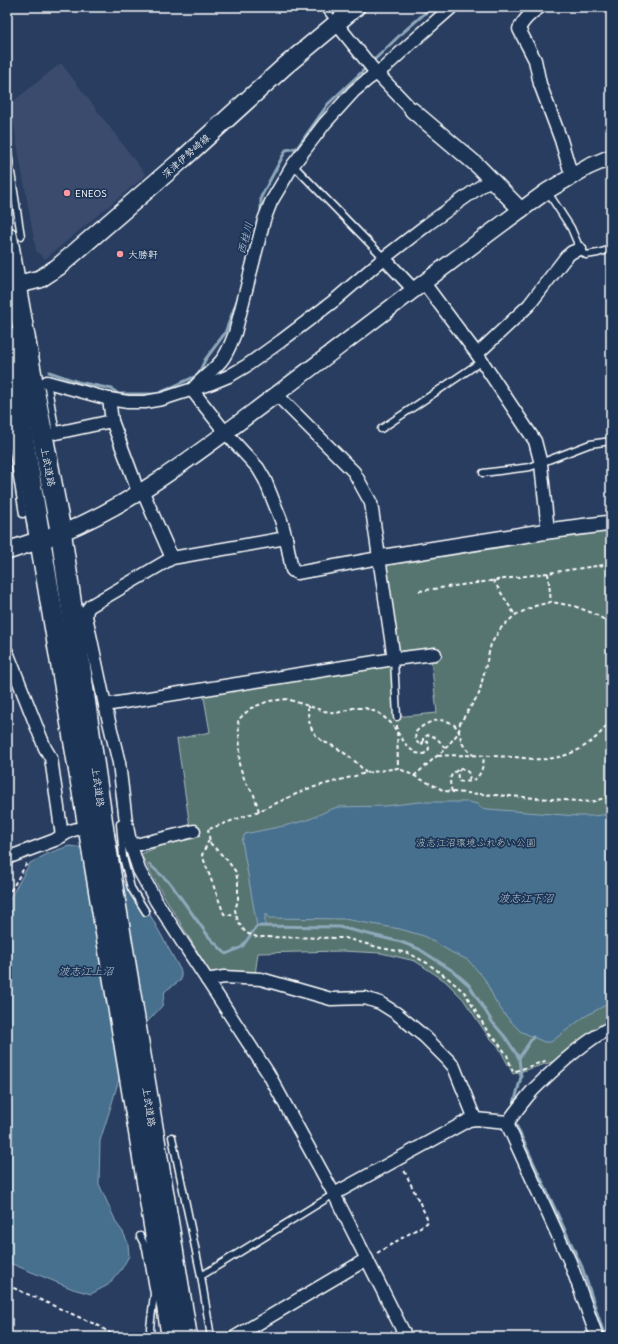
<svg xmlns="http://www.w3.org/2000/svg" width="618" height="1344" font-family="Delius,'Klee One',sans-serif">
<rect width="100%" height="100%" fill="#283d60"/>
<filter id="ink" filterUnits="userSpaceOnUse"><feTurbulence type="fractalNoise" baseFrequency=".025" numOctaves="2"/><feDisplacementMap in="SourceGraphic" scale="8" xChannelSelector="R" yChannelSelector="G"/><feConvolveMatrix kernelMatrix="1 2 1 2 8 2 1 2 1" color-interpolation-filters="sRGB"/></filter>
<g filter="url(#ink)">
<!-- built -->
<polygon fill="#3a4b6e" points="61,63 146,175 45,259 36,251 10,104"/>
<!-- green -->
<polygon fill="#577471" stroke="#abbab8" points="611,528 611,1022 555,1061 513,1074 498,1046 488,1036 463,999 445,981 415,961 381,953 342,951 258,953 255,975 211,974 152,876 141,854 179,838 190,827 177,739 210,732 203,692 392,663 395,717 437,713 430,651 397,653 383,565 386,561"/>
<!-- water -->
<g fill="#466f8e" stroke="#90a9bb">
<path d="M419,802H468L478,804L481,808L488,809L577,816H593L611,814V1002L584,1017L551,1042H544L520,1031L505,1015L496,1002L484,978L468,960L451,952L424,936L400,929L344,919L268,918V915H265V926H257L242,841L245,834C267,829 288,826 310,819C320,815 328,809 339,807L385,806Z"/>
<polygon points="69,846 86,848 124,882 144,916 149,913 181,971 181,980 165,991 162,1006 130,1041 112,1103 100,1141 99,1184 117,1224 123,1232 128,1243 129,1256 121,1270 108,1285 91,1294 73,1289 7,1262 7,913 10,898 30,863 49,853"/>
</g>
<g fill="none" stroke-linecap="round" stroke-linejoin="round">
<!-- stream -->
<g stroke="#90a9bb" stroke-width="3">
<polyline points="371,63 400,35 432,7"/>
<polyline points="261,214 261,197 286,150 297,148 328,104 367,67"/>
<polyline points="49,372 78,382 112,389 118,394 157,394 198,375 205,360 225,333 238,298"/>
<polyline points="149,864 170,883 209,937 226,954 242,947 257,926 339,927 401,942 419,949 453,971 469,985 493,1023 506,1038 519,1058 521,1077 514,1104"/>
<polyline points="519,1058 533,1037"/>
<polyline points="516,1125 582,1267 605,1337"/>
</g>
<!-- service casing -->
<g stroke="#fff" stroke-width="9">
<g id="service">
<polyline points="324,7 336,23"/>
<polyline points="7,147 21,236"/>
<polyline points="293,165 384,258"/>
<polyline points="547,191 571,228 580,249 586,255 598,253 611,249"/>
<polyline points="47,382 56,433"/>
<polyline points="7,415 23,514"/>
<polyline points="381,429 482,361"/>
<polyline points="483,473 530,467 590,444 611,441"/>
<polyline points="394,659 397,717"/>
<polyline points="120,824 123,857 131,888 146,912"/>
<polyline points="172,1137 201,1276"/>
<polyline points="140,1236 146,1248 154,1294 150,1328 151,1337"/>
<polyline points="211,1337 201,1276 334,1194"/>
</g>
</g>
<!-- minor casing -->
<g stroke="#fff" stroke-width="15">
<g id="minor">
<path d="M540,7C531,13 523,20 519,29L535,60L540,84L561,140L569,167L573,175"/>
<polyline points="336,23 373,69 412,110"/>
<polyline points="384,258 414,290"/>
<polyline points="424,283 477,354 535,441 541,464 548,531"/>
<polyline points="477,354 529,305 566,257 572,252 580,249"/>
<polyline points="47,382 109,399 128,402 145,402 162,399 212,383 229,376 246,366 281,341 335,300 384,258 428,224 491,179"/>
<polyline points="109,399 112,421 133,477 138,493"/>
<polyline points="56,433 112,421"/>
<polyline points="142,490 172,558"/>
<path d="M286,538L281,520L265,480L258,468L225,432L192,390C200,379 212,372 221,361C228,353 231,343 235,333L264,220L271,202L293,165L325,123L354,91L367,80L385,67L410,44L452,7"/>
<polyline points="79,616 86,616 87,610 90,606 172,558 286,538 292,570 297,573 379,558"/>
<polyline points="86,616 105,705 119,763 126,822 131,846 139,870 156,901 181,940 268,1073 334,1194 406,1337"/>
<polyline points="7,652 45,748 51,758 62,836"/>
<polyline points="394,659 435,654"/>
<polyline points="105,705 394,659 371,503 354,472 276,394"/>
<polyline points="131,846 194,831"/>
<polyline points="7,858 55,840 70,831 77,829"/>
<polyline points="207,980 224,977 261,979 331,999 365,998 380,1003 396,1013 425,1037 448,1060 454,1067 458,1077 475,1119"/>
<polyline points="334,1194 469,1120 475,1119 508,1122"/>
<polyline points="235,1337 367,1259"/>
<path d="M597,1337L570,1262L509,1128L508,1122C516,1111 524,1100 533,1090C556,1067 582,1043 611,1027"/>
</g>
</g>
<!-- tertiary casing -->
<g stroke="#fff" stroke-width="18">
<g id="tertiary">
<polyline points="412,110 478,166 521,210"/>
<path d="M61,533C135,503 205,448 269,400C362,330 453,259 547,191L588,167L611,157"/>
<polyline points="379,558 548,531 611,523"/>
</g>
</g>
<!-- secondary casing -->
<g stroke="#fff" stroke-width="20">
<g id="secondary">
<polyline points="7,287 40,279 58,267 184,158 285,66 356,7"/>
<polyline points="7,551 61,533"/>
</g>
</g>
<!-- trunk casing -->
<g stroke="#fff" stroke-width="23">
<g id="trunk">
<polyline points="7,237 35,396 61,533 104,835"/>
<polyline points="7,337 22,432 90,836"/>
<polyline points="150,1112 187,1337"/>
<polyline points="136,1114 172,1337"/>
</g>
</g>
<!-- path -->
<g stroke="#fff" stroke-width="2" stroke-dasharray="4 3" stroke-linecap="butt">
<polyline points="548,573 551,602"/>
<polyline points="493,580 515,615"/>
<polyline points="419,591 611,564"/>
<polyline points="607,621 611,618"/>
<path d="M308,706C308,719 309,731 321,740C325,743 330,744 335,747C347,754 357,762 366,773"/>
<polyline points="397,725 398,768"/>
<path d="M423,742V738L428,735C437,736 440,742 445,748"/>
<path d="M438,756C464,754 489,756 515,757C525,758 536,760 546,759C573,757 597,742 611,719"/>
<path d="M461,768C457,772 457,776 459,781C478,785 483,772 484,756"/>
<polyline points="414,776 445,749 459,732 460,723 479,694 491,644 501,628 515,615 535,606 551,602 574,606 595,614 611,624"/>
<path d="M452,792C449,779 448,775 461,768L468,772L470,776L468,782"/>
<path d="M259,811L254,795L245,781L239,764L240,748L238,720L251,708L269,701L287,699L324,711L337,713L353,708H365L379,713L391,723L407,746L415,753L424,754L429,749L428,742L424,741L421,746L416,741L415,733C425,721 446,714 457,728C461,734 460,741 464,746C466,749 470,752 473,755"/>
<polyline points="208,829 210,843 227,860 236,872 238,883 238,900 235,910 238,922 246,933 257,937 345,938 381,948 408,953 427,963 449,979 465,993 489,1034 496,1040 507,1055 513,1072 548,1060"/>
<polyline points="209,829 259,811 307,789 366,773 398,768 445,791 452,792 591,802 611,796"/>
<polyline points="209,840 202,855 224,914 237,916"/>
<polyline points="7,897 27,863"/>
<polyline points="377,1253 427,1223 428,1220 403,1168"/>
<polyline points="7,1285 99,1326 116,1337"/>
</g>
<!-- service -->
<use href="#service" stroke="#1d3557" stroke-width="6"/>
<!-- minor -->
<use href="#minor" stroke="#1d3557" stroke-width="12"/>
<!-- tertiary -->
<use href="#tertiary" stroke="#1d3557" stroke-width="15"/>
<!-- secondary -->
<use href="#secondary" stroke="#1d3557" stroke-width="17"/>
<!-- trunk -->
<use href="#trunk" stroke="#1d3557" stroke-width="20"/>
<!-- trunk-bridge casing -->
<g stroke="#fff" stroke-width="23" stroke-linecap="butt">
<g id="trunk-bridge">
<polyline points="104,835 150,1112"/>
<polyline points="90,836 136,1114"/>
</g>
</g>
<!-- trunk-bridge -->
<use href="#trunk-bridge" stroke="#1d3557" stroke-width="20"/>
</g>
</g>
<!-- markers -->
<g fill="#ff9aa2" stroke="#1d3557" stroke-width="1.5">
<circle cx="67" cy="193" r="4"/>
<circle cx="120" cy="254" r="4"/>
</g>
<g text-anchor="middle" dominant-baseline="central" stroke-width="3.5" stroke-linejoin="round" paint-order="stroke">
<!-- street labels -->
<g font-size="10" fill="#fff" stroke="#1d3557">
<text transform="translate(186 156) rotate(-42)">深津伊勢崎線</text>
<text transform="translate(48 467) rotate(79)">上武道路</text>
<text transform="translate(98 787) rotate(82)">上武道路</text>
<text transform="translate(149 1107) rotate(81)">上武道路</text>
</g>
<!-- poi labels -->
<g font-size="10" fill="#fff" stroke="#1d3557" text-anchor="start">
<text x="75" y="193">ENEOS</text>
<text x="128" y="254">大勝軒</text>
</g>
<!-- park labels -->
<g font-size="10" fill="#b3c0bf" stroke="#1d3557">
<text x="476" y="842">波志江沼環境ふれあい公園</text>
</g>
<!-- water labels -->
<g font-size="11" font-style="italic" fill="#b5c5d2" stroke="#1d3557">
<text transform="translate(245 238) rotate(-75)">西桂川</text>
<text x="526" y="898">波志江下沼</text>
<text x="86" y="971">波志江上沼</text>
</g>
</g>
<!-- margin -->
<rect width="618" height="1344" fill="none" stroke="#1d3557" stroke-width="24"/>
<rect x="12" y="12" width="594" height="1320" fill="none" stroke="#fff" stroke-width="1.5" filter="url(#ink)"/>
</svg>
